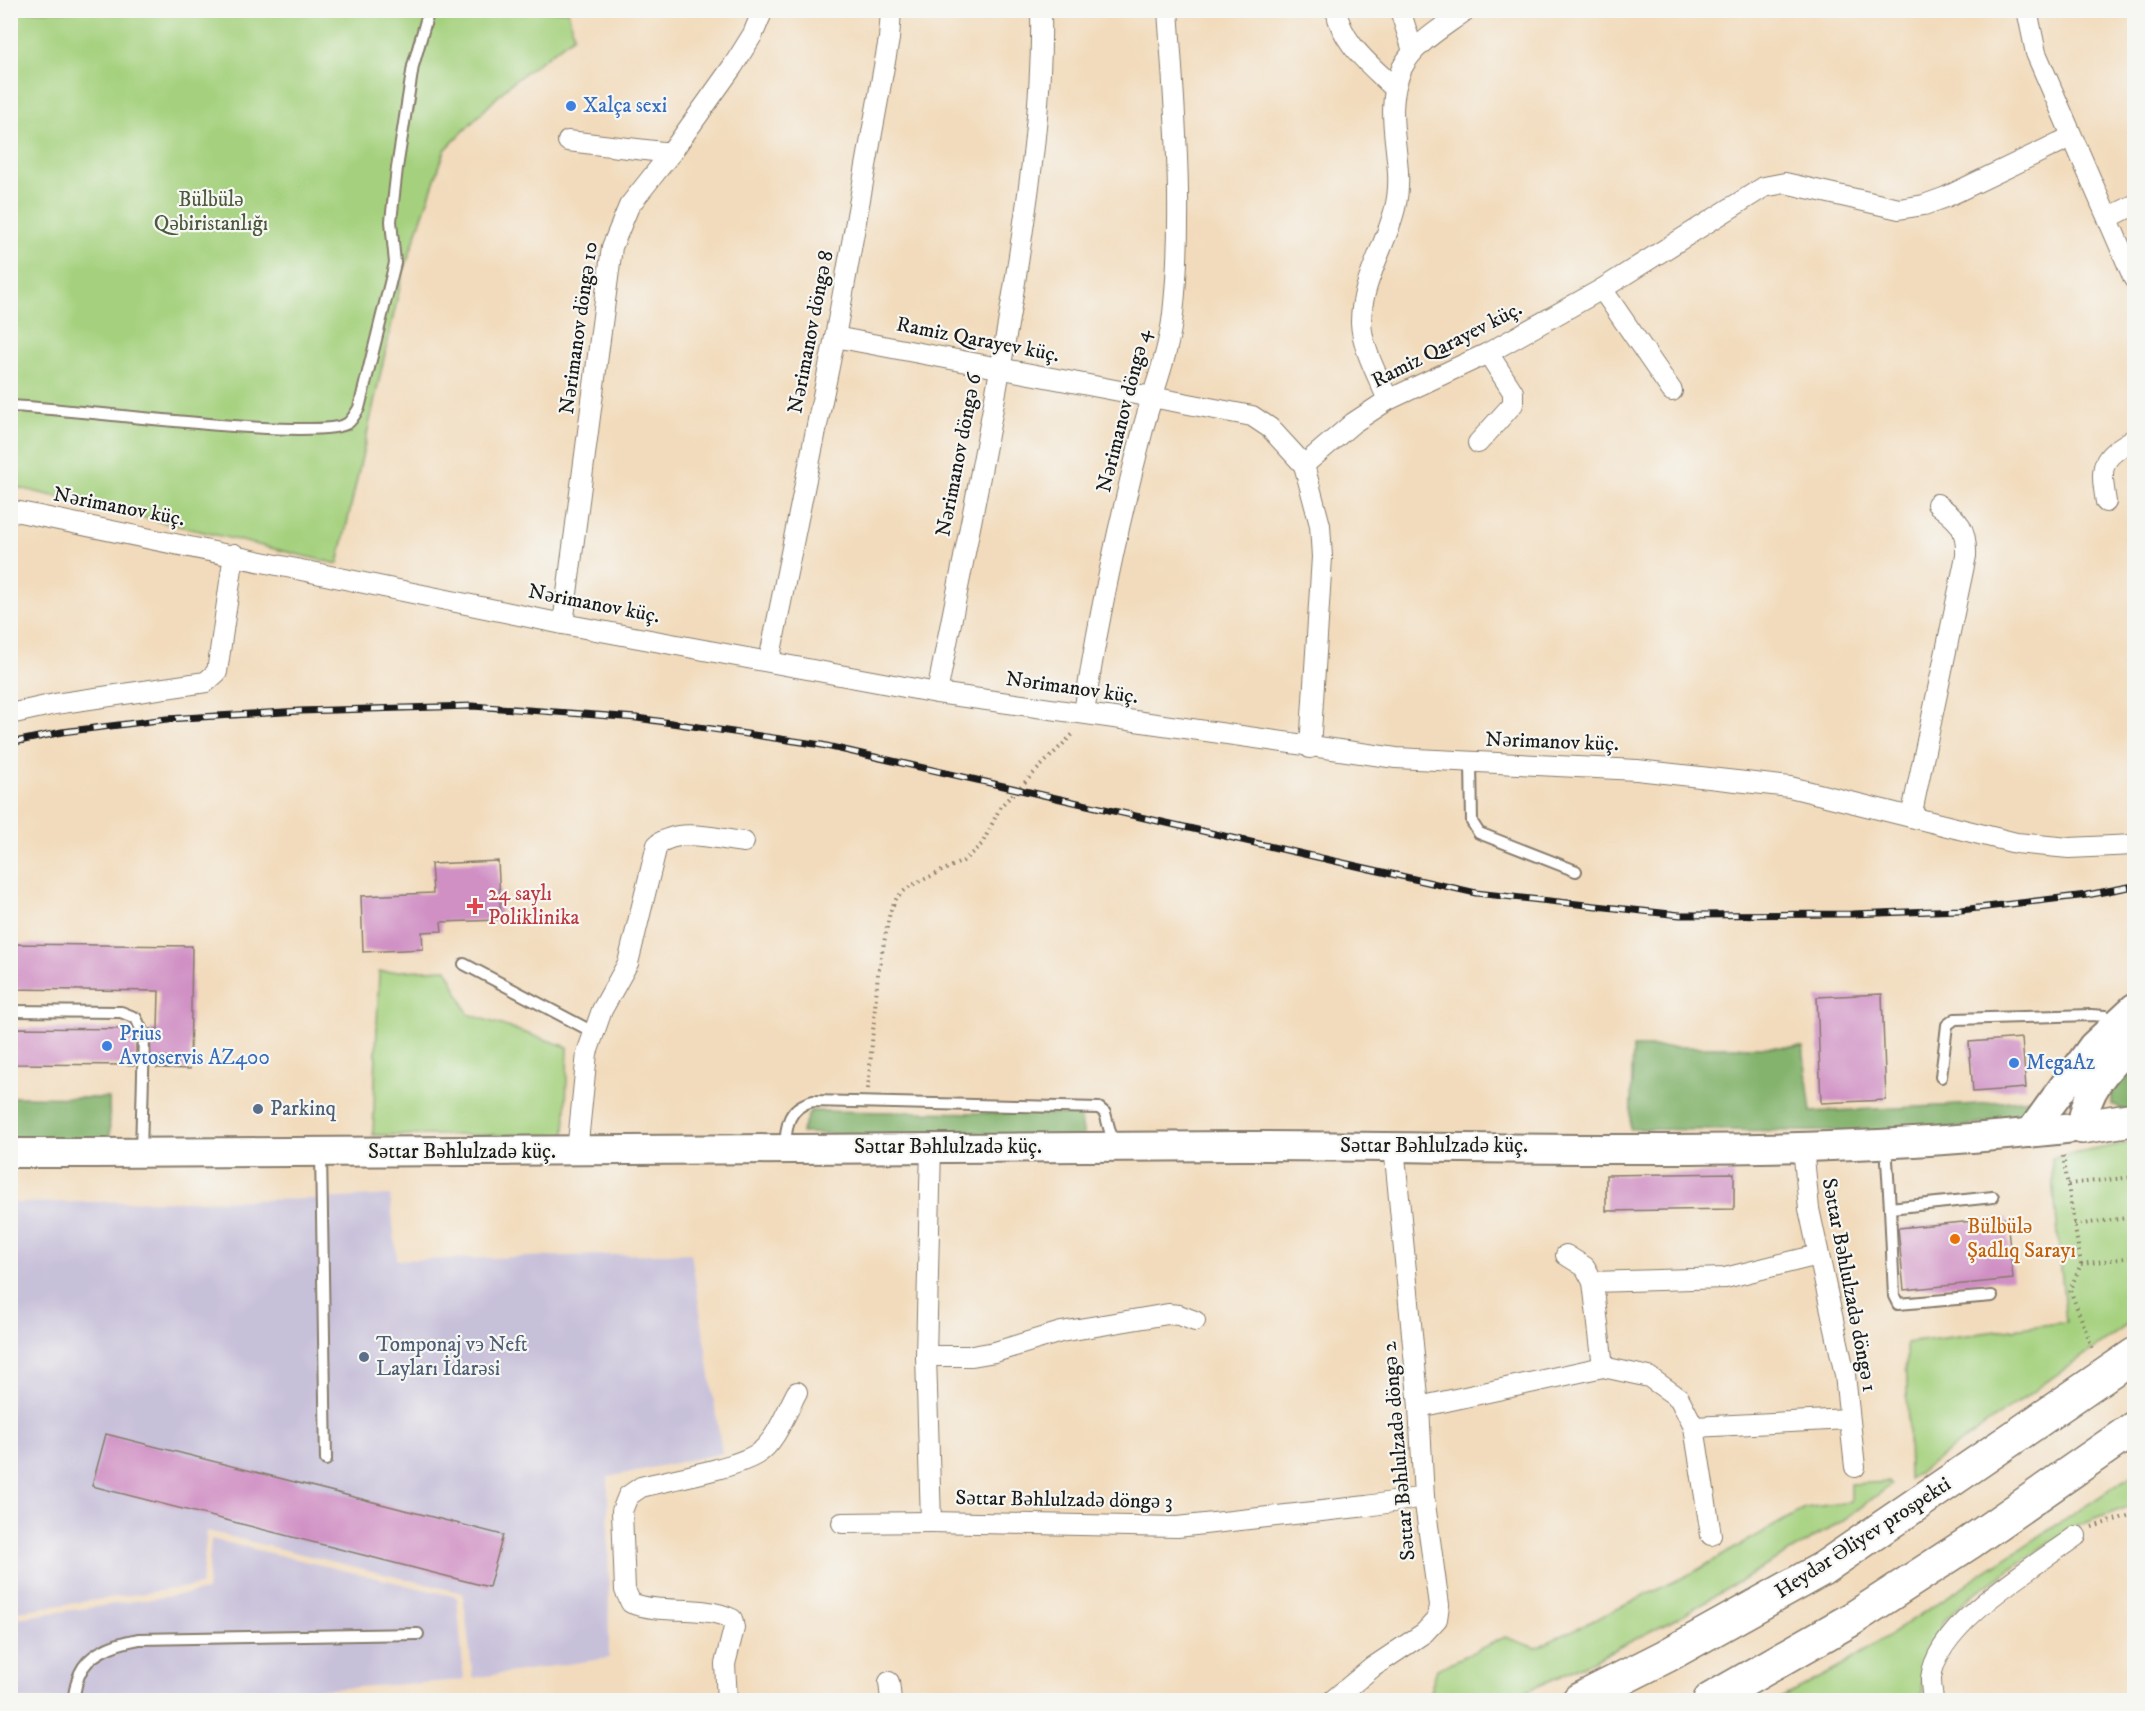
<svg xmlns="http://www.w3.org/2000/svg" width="2145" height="1711" font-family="'IM FELL DW Pica',serif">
<rect width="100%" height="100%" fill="#f6f6f2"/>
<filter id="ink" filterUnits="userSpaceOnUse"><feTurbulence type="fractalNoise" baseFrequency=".0167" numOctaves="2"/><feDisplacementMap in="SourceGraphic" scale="12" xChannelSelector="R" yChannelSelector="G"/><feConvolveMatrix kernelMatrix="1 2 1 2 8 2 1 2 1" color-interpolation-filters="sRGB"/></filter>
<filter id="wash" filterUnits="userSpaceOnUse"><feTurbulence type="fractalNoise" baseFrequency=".008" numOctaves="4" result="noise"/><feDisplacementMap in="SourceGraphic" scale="24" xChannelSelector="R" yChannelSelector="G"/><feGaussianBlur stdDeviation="1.35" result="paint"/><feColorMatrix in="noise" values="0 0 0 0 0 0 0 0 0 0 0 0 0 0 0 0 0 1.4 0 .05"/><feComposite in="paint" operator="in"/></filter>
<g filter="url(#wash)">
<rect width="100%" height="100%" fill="#f2dbbc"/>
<!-- industrial -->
<g fill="#c7c0d9">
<polygon points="390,1195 397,1260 691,1253 722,1453 608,1477 609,1658 473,1678 463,1593 207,1531 201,1585 11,1612 10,1203 322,1199"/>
<polygon points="211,1539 457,1597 464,1680 168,1700 11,1700 10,1619 207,1591"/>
</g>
<!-- green -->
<g fill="#a5d17e" stroke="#60764d" stroke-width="1.5">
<polygon points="11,11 568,11 574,36 509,85 445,150 403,273 338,564 11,486"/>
<polygon points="447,969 468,1014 568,1047 565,1135 373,1135 379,972"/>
<polygon points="2134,1142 2134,1320 1909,1479 1906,1343 2066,1322 2051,1158"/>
<polygon points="2134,1474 2134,1504 2071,1529 1973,1594 1944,1621 1922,1670 1923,1700 1778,1700 1842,1666"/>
<polygon points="1889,1482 1891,1485 1839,1523 1672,1621 1563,1675 1506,1700 1413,1700 1429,1695 1437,1669 1505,1637 1536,1648 1692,1573 1805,1508 1851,1502 1851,1484"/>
</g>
<!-- forest -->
<g fill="#84b36d" stroke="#506844" stroke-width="1.5">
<polygon points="1633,1047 1803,1047 1811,1112 1980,1104 2029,1099 2028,1117 1953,1128 1875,1132 1630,1129"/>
<path d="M2134,1058V1108L2124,1110L2112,1105C2110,1084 2117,1070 2134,1058Z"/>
<polygon points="11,1097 109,1098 110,1142 11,1141"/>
<polygon points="810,1111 1080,1114 1084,1138 801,1133"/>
</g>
<g id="blocks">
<!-- building -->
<g fill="#d090c4">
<polygon points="498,861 501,920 441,922 442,931 422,932 423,949 363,952 361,896 433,893 431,864"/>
<polygon points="10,944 192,946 190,1069 157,1068 158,1065 151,1065 150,1029 158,1029 159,991 10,989"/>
<polygon points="1882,994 1886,1100 1821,1103 1817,997"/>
<polygon points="10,1028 133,1029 136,1037 136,1065 10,1064"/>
<polygon points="2022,1038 2026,1088 1973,1092 1969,1042"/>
<polygon points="1734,1173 1734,1209 1606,1211 1606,1175"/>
<polygon points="2007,1218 2013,1279 1904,1290 1898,1228"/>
<polygon points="106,1434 503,1535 489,1587 92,1486"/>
</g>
</g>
</g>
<g filter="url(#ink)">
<use href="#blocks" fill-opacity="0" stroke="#877c6c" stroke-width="1.5"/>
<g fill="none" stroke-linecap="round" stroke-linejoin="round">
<!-- lane casing -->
<g stroke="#877c6c" stroke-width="14">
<g id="lane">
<path d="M10,406C63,407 319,443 348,423C352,420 356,413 359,408L395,263L391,221L397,168L413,66L429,10"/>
<polyline points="1471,763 1472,822 1479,833 1576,871"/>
<polyline points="464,964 593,1032"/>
<polyline points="10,1011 121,1012 136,1018 144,1035 141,1153"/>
<polyline points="1941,1077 1947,1025 1955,1019 2091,1015 2105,1016 2115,1024"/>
<polyline points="1886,1145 1890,1208 1993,1197"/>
<path d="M785,1148C786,1125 788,1107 813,1101L1099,1108L1105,1113L1114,1146"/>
<polyline points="321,1153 326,1460"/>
<polyline points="1890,1208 1894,1296 1898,1304 1992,1296"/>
<path d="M73,1700C75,1692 76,1681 80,1673C90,1651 117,1643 139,1639L418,1634"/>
</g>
</g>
<!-- street casing -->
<g stroke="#877c6c" stroke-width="22">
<g id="street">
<path d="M1336,10C1342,44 1371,65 1394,88"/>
<polyline points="1400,10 1413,51"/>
<polyline points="2027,10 2036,53 2134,279"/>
<polyline points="568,141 671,153"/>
<polyline points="2108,218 2134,205"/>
<polyline points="1602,289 1672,391"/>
<polyline points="835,337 1252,416 1270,428 1304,465 1353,423 1388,400 1488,353 1602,289 1764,187 1785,183 1899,209 1924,205 1946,197 2071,137"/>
<path d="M1388,400C1378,376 1362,348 1361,322C1361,282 1386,246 1395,208C1407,161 1380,117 1402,68C1414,43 1444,27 1466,10"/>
<polyline points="1478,443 1513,404 1513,392 1488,353"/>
<polyline points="1304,465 1320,525 1322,557 1310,748"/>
<path d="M2106,502C2100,465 2100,458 2134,439"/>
<polyline points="10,510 563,624 937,693 1396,758 1637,770 1790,787 2016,843 2069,848 2134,845"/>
<polyline points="563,624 612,247 629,206 671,153 733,66 753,34 763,10"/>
<polyline points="769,661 835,337 889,39 891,10"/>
<path d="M937,693C964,556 993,419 1015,282C1029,191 1043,102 1041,10"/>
<path d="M1084,713C1098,618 1118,526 1142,433C1152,392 1168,358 1173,314C1184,213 1175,112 1168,10"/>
<polyline points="10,714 55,704 206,682 217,672 234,554"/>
<path d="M1911,817L1966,556C1967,527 1959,521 1937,504"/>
<polyline points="931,1147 926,1356 931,1522 1177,1527 1367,1506 1424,1497"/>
<polyline points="1803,1147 1809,1209 1845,1375 1855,1467"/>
<path d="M577,1152L587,1053L602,1010L628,963L657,845C679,827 717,839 744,842"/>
<polyline points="1566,1255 1585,1267 1593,1282 1603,1367"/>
<polyline points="1593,1282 1725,1278 1818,1255"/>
<polyline points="926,1356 972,1356 995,1352 1061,1332 1168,1314 1179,1315 1195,1321"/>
<polyline points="1419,1407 1603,1367 1649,1377 1679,1398 1694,1427"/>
<polyline points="842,1523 931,1522"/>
<polyline points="1711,1535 1694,1427 1848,1419"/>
<polyline points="889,1682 891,1700"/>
<path d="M727,1700L725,1664L734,1628L732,1619C702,1604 663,1615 631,1603L625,1590L622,1511L628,1496L641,1487C669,1480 735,1468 757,1454C776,1442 786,1412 797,1392"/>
<polyline points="1333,1700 1373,1667 1424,1633 1437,1619 1439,1605 1424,1497 1419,1407 1394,1146"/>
<path d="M1933,1700C1932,1693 1931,1685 1931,1678C1937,1623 2034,1567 2076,1536"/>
</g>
</g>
<!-- secondary casing -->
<g stroke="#877c6c" stroke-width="32">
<g id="secondary">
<polyline points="2030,1133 2093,1046 2134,1008"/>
<path d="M10,1153C420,1154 830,1147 1240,1146C1520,1146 1803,1161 2082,1127C2085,1091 2107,1066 2134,1043"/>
</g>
</g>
<!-- highway casing -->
<g stroke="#877c6c" stroke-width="36">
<g id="highway">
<polyline points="2082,1127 2134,1119"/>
<polyline points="1579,1700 1666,1656 1822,1569 2134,1355"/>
<polyline points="1710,1700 1852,1619 1969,1543 2134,1428"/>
</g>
</g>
<!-- path -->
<g stroke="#877c6c" stroke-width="4" stroke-dasharray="1.5 4.5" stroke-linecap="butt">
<polyline points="868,1089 878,973 890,912 897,897 910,886 963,861 982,844 1001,806 1075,732"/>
<polyline points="2063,1156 2081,1264 2070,1290 2093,1349"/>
<polyline points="2068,1184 2134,1177"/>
<polyline points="2074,1225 2134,1217"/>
<polyline points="2081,1264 2134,1257"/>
<polyline points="2092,1527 2134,1514"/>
</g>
<!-- lane -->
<use href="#lane" stroke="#fff" stroke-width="10"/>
<!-- street -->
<use href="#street" stroke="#fff" stroke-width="20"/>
<!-- secondary -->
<use href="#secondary" stroke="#fff" stroke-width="28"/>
<!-- highway -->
<use href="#highway" stroke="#fff" stroke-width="33"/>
<!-- rail casing -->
<g stroke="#1c1c1c" stroke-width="7">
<polyline id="rail" points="10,743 62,732 167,719 300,711 472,706 637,718 822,745 1476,893 1680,915 1852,914 1961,910 2087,895 2134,886"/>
</g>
<!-- rail -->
<use href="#rail" stroke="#f6f6f2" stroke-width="4.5" stroke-dasharray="14" stroke-linecap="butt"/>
</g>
</g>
<!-- markers -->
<g fill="#3f7fe0" stroke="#f6f6f2" stroke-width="2">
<circle cx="571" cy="106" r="6"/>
<circle cx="107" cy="1046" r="6"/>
<circle cx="2014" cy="1063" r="6"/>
</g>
<path fill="#e0444e" stroke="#f6f6f2" stroke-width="2" d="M472 897h6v6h6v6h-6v6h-6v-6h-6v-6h6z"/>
<g fill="#5c6f8a" stroke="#f6f6f2" stroke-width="2">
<circle cx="258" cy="1109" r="6"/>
<circle cx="364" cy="1357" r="6"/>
</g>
<circle fill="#e8710a" stroke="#f6f6f2" stroke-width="2" cx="1955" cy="1239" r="6"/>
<g text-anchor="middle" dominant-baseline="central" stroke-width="4.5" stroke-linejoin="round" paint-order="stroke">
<!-- shop labels -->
<g font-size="21" fill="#366cbe" stroke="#f6f6f2" text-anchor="start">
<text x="583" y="106">Xalça sexi</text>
<text x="119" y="1034">Prius<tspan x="119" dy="24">Avtoservis AZ400</tspan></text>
<text x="2026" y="1063">MegaAz</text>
</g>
<!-- park labels -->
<g font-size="21" fill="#4c5b3e" stroke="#f6f6f2">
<text x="211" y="200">Bülbülə<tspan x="211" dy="24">Qəbiristanlığı</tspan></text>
</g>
<!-- street labels -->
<g font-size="21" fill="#1c1c1c" stroke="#f6f6f2">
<text transform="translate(579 328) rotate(-82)">Nərimanov döngə 10</text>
<text transform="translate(811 332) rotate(-79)">Nərimanov döngə 8</text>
<text transform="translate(978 340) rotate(11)">Ramiz Qarayev küç.</text>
<text transform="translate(1447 345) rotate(-27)">Ramiz Qarayev küç.</text>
<text transform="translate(1124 411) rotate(-76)">Nərimanov döngə 4</text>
<text transform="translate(959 455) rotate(-79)">Nərimanov döngə 6</text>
<text transform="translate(119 507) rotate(11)">Nərimanov küç.</text>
<text transform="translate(594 604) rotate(11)">Nərimanov küç.</text>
<text transform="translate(1072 688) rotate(8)">Nərimanov küç.</text>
<text transform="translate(1552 742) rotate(2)">Nərimanov küç.</text>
<text x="1434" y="1146">Səttar Bəhlulzadə küç.</text>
<text x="948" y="1147">Səttar Bəhlulzadə küç.</text>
<text x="462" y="1152">Səttar Bəhlulzadə küç.</text>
<text transform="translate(1849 1285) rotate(79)">Səttar Bəhlulzadə döngə 1</text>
<text transform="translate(1399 1451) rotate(-95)">Səttar Bəhlulzadə döngə 2</text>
<text transform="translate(1064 1500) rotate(1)">Səttar Bəhlulzadə döngə 3</text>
<text transform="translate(1863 1538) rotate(-33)">Heydər Əliyev prospekti</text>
</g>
<!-- health labels -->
<g font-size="21" fill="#be3a42" stroke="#f6f6f2" text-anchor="start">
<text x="488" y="894">24 saylı<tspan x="488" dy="24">Poliklinika</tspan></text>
</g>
<!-- service labels -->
<g font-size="21" fill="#4e5e75" stroke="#f6f6f2" text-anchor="start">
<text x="270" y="1109">Parkinq</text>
<text x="376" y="1345">Tomponaj vэ Neft<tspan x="376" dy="24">Layları İdarəsi</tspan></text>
</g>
<!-- food labels -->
<g font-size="21" fill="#c56008" stroke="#f6f6f2" text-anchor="start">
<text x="1967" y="1227">Bülbülə<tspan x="1967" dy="24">Şadlıq Sarayı</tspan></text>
</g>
</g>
<!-- margin -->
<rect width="2145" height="1711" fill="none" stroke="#f6f6f2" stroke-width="36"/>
</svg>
